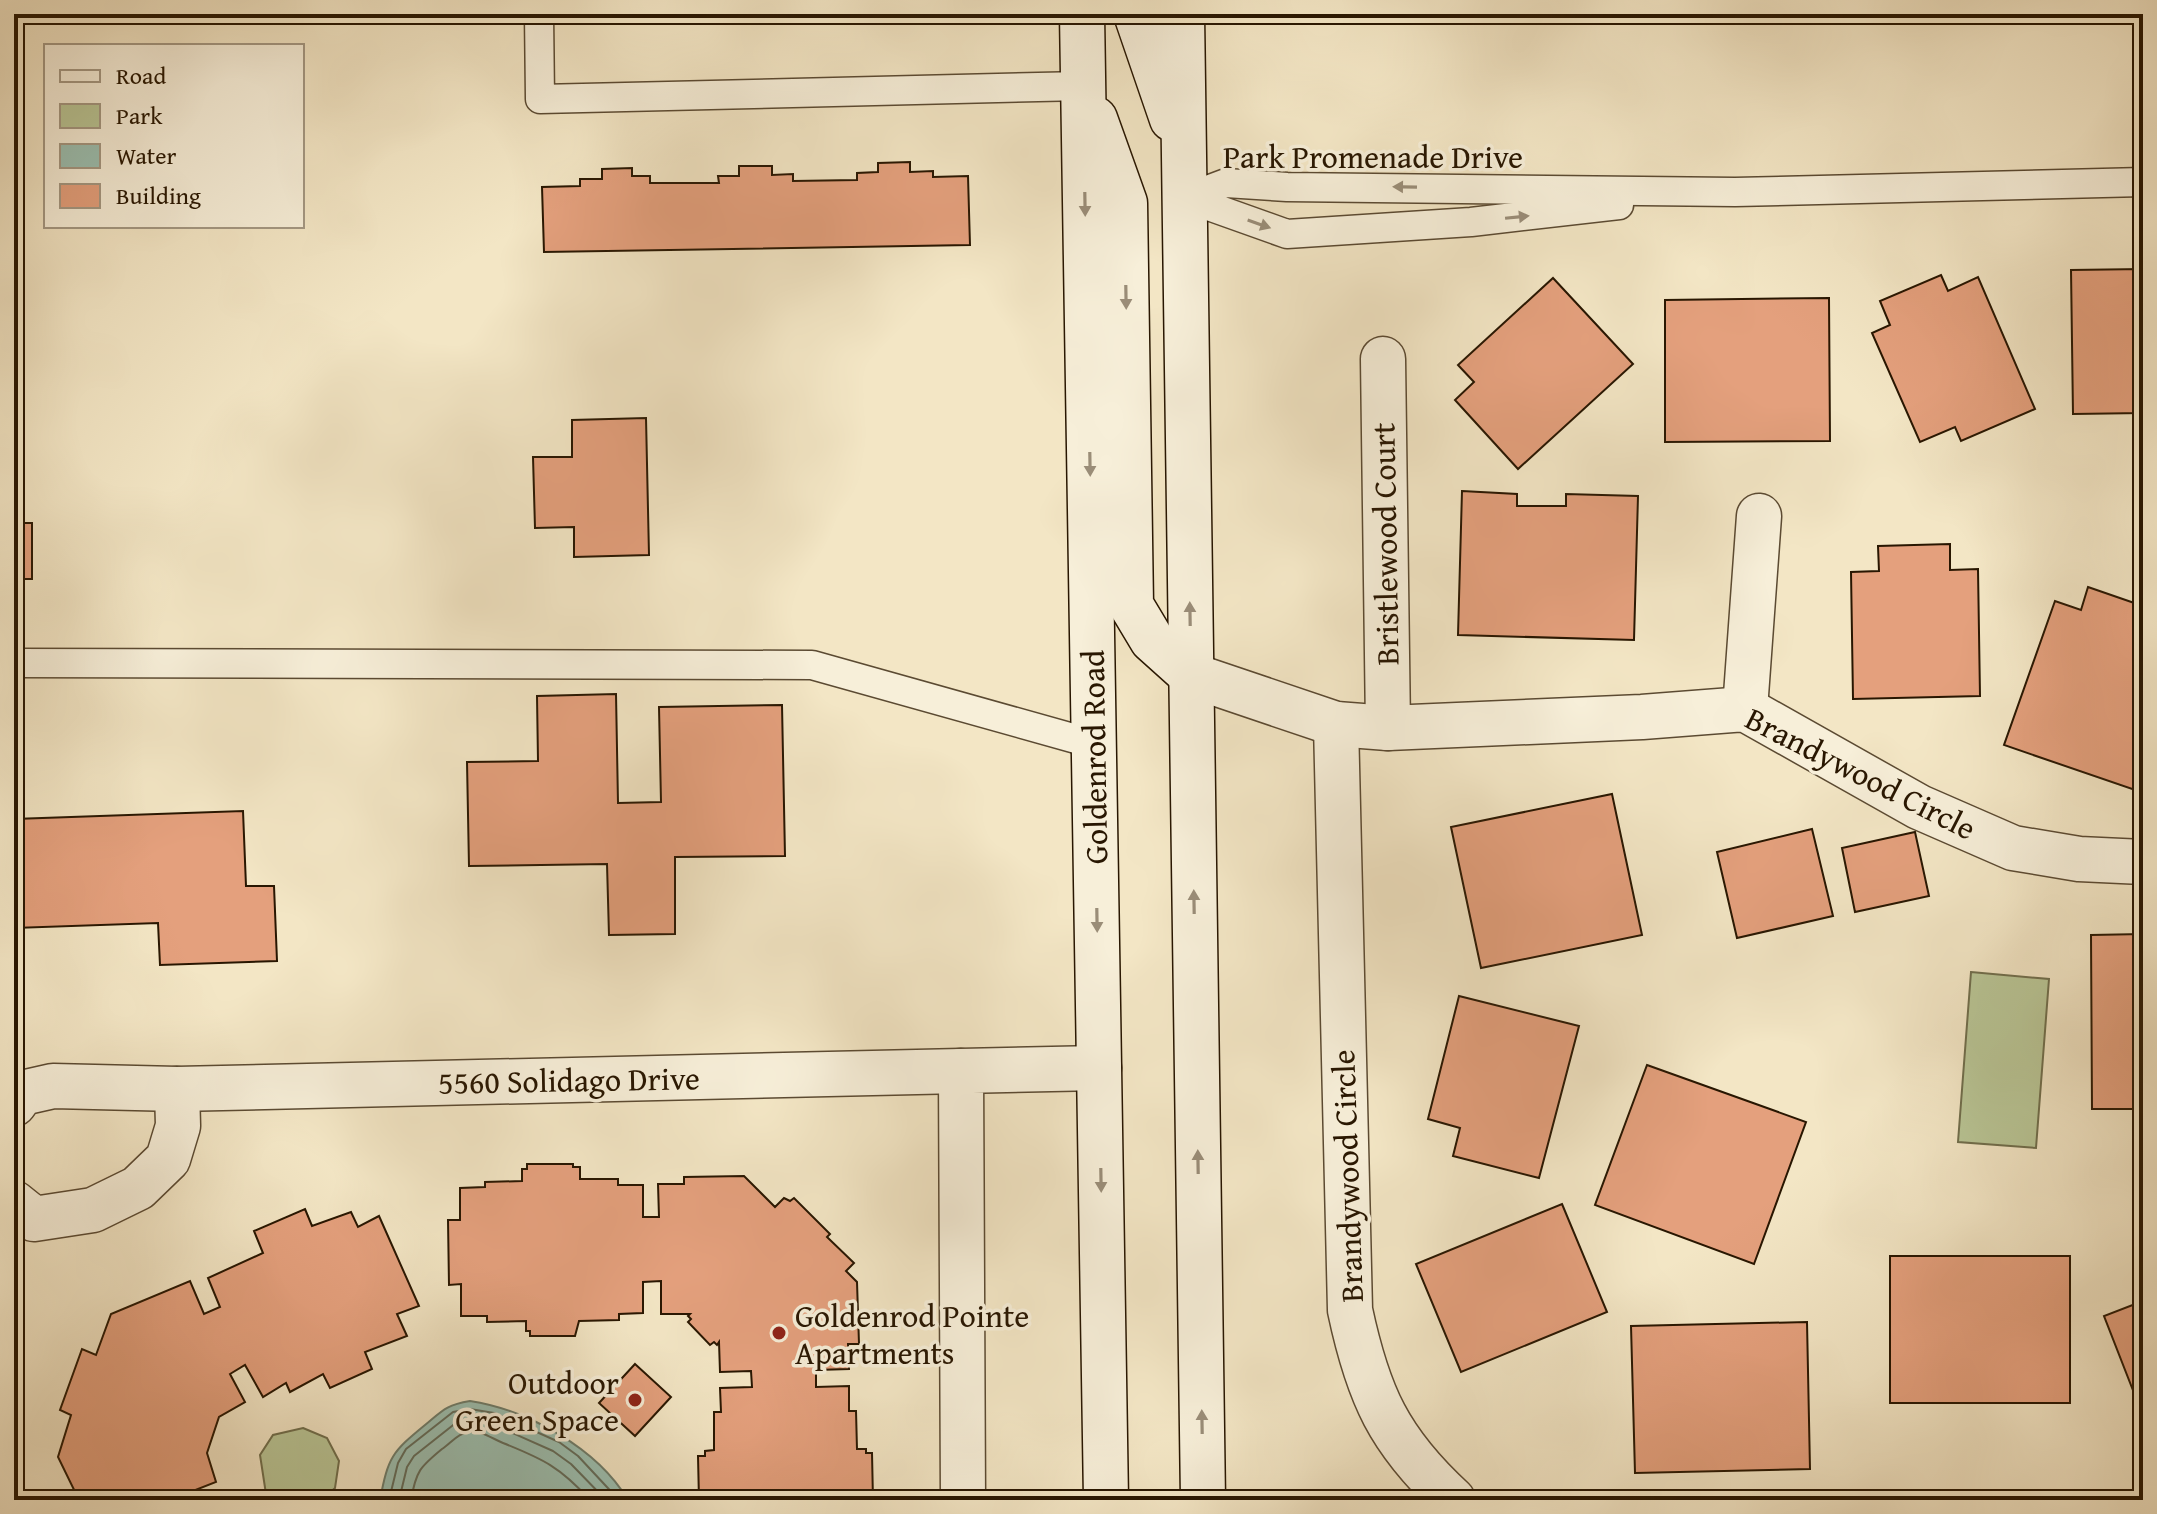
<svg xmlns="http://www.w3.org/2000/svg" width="2157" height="1514" font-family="'Gentium Book Plus',serif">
<rect width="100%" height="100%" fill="#f3e6c5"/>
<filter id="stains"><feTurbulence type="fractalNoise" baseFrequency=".0025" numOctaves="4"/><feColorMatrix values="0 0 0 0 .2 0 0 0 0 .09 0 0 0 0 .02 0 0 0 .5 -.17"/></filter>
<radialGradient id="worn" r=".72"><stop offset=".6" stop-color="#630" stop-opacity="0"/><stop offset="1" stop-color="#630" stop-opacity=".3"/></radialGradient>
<!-- green -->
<g fill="#b9c696" stroke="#706e4c" stroke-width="2">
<polygon points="1971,972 2049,979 2036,1148 1958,1142"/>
<polygon points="303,1428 327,1438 339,1461 335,1488 322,1500 277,1500 266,1494 260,1455 273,1435"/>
</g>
<!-- water -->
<path fill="#9bc0b2" stroke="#6d7c6b" stroke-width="2" d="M470,1401C528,1410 597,1448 628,1500H380C388,1457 392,1452 425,1425C443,1410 446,1405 470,1401Z"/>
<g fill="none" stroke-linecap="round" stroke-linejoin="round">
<!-- shore -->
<g stroke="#626b5a" stroke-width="2">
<polyline points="389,1500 398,1463 406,1449 453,1412 470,1409 494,1413 559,1442 578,1456 619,1500"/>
<polyline points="399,1500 407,1467 414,1456 457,1422 470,1420 490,1423 553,1451 571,1464 606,1500"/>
<path d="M411,1500C416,1471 420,1467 442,1449C450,1444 458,1433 468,1432C481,1430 491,1438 503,1443C543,1459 560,1467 590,1500"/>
</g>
</g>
<!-- building -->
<g fill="#e4a07d" stroke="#281601" stroke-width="2">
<rect x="572" y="14" width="90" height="8"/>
<rect x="690" y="14" width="171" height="4"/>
<rect x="886" y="14" width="93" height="5"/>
<polygon points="910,162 910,172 933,171 933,177 968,176 970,245 544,252 542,187 580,186 580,179 602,179 602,169 632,168 632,176 650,176 650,183 719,183 718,176 739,176 739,166 772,166 772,175 793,174 793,181 857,180 857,173 878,172 878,163"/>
<polygon points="2143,269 2143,413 2073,414 2071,270"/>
<polygon points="1941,275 1948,291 1978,277 2035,409 1961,441 1955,427 1920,442 1872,333 1890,325 1880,301"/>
<polygon points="1553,278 1633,364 1518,469 1455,400 1474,382 1458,365"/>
<polygon points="1829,298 1830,441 1665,442 1665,300"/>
<polygon points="646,418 649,555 574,557 574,527 535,528 533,457 572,457 572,420"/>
<polygon points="1462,491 1517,494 1517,506 1566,506 1566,494 1638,496 1634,640 1458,635"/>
<rect x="14" y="523" width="18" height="56"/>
<polygon points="1950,544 1950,570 1978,569 1980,696 1853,699 1851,572 1879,571 1878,546"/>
<polygon points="2088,587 2143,606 2143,786 2141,792 2004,745 2055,601 2081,610"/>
<polygon points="616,694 618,803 661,802 659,707 782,705 785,856 675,857 675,934 609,935 607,864 469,866 467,762 538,761 537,696"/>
<polygon points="1612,794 1642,935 1481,968 1451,827"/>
<polygon points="243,811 246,886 274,886 277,961 160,965 158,923 14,928 14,819"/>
<polygon points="1812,829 1833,916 1737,938 1717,852"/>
<polygon points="1915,832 1929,896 1855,912 1842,848"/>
<polygon points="2143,934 2143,1109 2092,1109 2091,935"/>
<polygon points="1459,996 1579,1026 1539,1178 1453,1156 1460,1128 1428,1119"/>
<polygon points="1647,1065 1806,1122 1754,1264 1595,1205"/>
<polygon points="527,1164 573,1164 573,1167 580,1167 580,1179 618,1179 618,1185 643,1185 643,1217 659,1217 658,1184 684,1184 684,1177 744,1176 775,1207 784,1198 790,1201 794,1198 830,1234 827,1237 854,1263 846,1271 857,1282 859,1344 848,1344 849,1369 816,1370 816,1387 849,1386 849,1411 856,1411 857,1449 866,1449 866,1453 872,1453 873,1500 699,1500 698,1456 705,1456 705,1451 714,1450 714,1412 721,1412 720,1388 752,1387 751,1371 720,1372 719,1342 717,1345 714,1342 710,1345 688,1322 691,1319 688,1316 690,1314 661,1314 661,1281 643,1282 643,1313 619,1314 619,1320 579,1321 575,1336 530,1336 530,1331 526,1331 526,1321 487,1322 487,1316 461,1316 461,1284 449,1285 448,1220 460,1220 460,1188 485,1187 485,1182 522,1181 522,1169 527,1169"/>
<polygon points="1562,1204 1607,1312 1461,1372 1416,1264"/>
<polygon points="305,1209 312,1226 351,1212 358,1227 379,1216 419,1306 397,1314 407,1336 365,1352 372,1369 330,1388 323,1374 290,1392 286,1383 263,1397 245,1365 230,1374 245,1402 219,1417 207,1453 216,1482 185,1494 188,1500 79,1500 58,1457 71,1415 60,1410 82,1349 96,1355 111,1314 190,1281 204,1314 220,1307 208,1278 263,1253 254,1231"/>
<rect x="1890" y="1256" width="180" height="147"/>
<polygon points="2143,1301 2143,1416 2104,1316"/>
<polygon points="1807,1322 1810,1469 1635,1473 1631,1326"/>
<polygon points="635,1364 671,1397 635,1436 599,1403"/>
</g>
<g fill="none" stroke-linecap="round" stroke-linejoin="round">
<!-- lane casing -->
<g stroke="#5b4a32" stroke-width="31">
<g id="lane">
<polyline points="539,14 540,99 1083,86"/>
<polyline points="1186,198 1226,183 1287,187 1735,192 2143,182"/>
<polyline points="1186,198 1287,234 1471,222 1619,205"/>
<polyline points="14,663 812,665 1094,744"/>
</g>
</g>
<!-- street casing -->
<g stroke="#5b4a32" stroke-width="47">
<g id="street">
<polyline points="1383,359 1388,728"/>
<polyline points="1191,675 1336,724 1388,728 1642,717 1745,709 1919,807 2013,848 2079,859 2143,862"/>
<polyline points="1745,709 1759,516"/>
<path d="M1336,724L1350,1310C1368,1395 1389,1441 1453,1500"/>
<polyline points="14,1104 22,1093 53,1086 177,1089 961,1071"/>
<polyline points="14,1203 34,1219 93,1210 138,1188 168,1159 178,1126 177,1089"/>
<polyline points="963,1500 961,1071 1099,1068"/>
</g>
</g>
<!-- secondary casing -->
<g stroke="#281601" stroke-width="47">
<g id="secondary">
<polyline points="1082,14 1106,1500"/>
<polyline points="1136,14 1172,119"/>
<polyline points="1182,14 1203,1500"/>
<polyline points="1095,119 1125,203 1131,605 1152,640 1191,675"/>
</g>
</g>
<!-- lane -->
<use href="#lane" stroke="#f7efd9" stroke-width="28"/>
<!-- street -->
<use href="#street" stroke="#f7efd9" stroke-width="44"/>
<!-- secondary -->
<use href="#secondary" stroke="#f7efd9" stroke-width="44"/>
</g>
<!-- one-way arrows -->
<defs><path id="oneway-solid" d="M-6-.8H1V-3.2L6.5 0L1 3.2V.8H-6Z" transform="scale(2)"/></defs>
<g fill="#9a8d78">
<use href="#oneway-solid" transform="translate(1405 187) rotate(-179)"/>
<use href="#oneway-solid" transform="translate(1085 204) rotate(89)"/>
<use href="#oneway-solid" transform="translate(1517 217) rotate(-6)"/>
<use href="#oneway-solid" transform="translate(1259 224) rotate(19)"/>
<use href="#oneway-solid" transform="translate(1126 297) rotate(89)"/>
<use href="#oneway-solid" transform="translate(1090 464) rotate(89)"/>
<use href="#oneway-solid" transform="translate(1190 614) rotate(-91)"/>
<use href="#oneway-solid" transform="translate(1194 902) rotate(-91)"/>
<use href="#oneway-solid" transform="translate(1097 920) rotate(89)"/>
<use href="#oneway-solid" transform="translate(1198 1162) rotate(-91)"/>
<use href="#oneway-solid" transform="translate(1101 1180) rotate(89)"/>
<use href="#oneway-solid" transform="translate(1202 1422) rotate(-91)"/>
</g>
<!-- markers -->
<g fill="#8f2418" stroke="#f7efd9" stroke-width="3">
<circle cx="779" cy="1333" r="8"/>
<circle cx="635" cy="1400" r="8"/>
</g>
<g text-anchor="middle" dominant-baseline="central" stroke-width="7" stroke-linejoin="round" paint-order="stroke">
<!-- street labels -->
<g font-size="32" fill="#281601" stroke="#f7efd9">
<text x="1373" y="156">Park Promenade Drive</text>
<text transform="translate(1385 544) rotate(-91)">Bristlewood Court</text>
<text transform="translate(1094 757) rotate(-91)">Goldenrod Road</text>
<text transform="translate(1861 773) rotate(27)">Brandywood Circle</text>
<text transform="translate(569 1080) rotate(-1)">5560 Solidago Drive</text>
<text transform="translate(1347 1176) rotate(-92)">Brandywood Circle</text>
</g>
<!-- poi labels -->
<g font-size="32" fill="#281601" stroke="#f7efd9" text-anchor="start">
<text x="795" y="1315">Goldenrod Pointe<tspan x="795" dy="37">Apartments</tspan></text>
<text x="619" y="1382" text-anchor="end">Outdoor<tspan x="619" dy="37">Green Space</tspan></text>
</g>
</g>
<!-- margin -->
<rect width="2157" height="1514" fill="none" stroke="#f3e6c5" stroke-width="48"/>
<rect x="16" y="16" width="2125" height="1482" fill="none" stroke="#281601" stroke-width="4"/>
<rect x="24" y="24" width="2109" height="1466" fill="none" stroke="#281601" stroke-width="2"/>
<!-- legend -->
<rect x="44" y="44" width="260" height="184" fill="#f7efd9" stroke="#a49883" stroke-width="2"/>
<rect x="60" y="70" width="40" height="12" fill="#f7efd9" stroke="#a49883" stroke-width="2"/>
<text x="116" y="84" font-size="24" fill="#281601">Road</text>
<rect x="60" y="104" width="40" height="24" fill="#b9c696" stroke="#a49883" stroke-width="2"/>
<text x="116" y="124" font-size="24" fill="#281601">Park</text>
<rect x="60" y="144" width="40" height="24" fill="#9bc0b2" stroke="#a49883" stroke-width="2"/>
<text x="116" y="164" font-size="24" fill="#281601">Water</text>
<rect x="60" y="184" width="40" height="24" fill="#e4a07d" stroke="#a49883" stroke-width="2"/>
<text x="116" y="204" font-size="24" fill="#281601">Building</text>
<rect width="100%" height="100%" filter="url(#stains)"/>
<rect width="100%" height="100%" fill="url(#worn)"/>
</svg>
